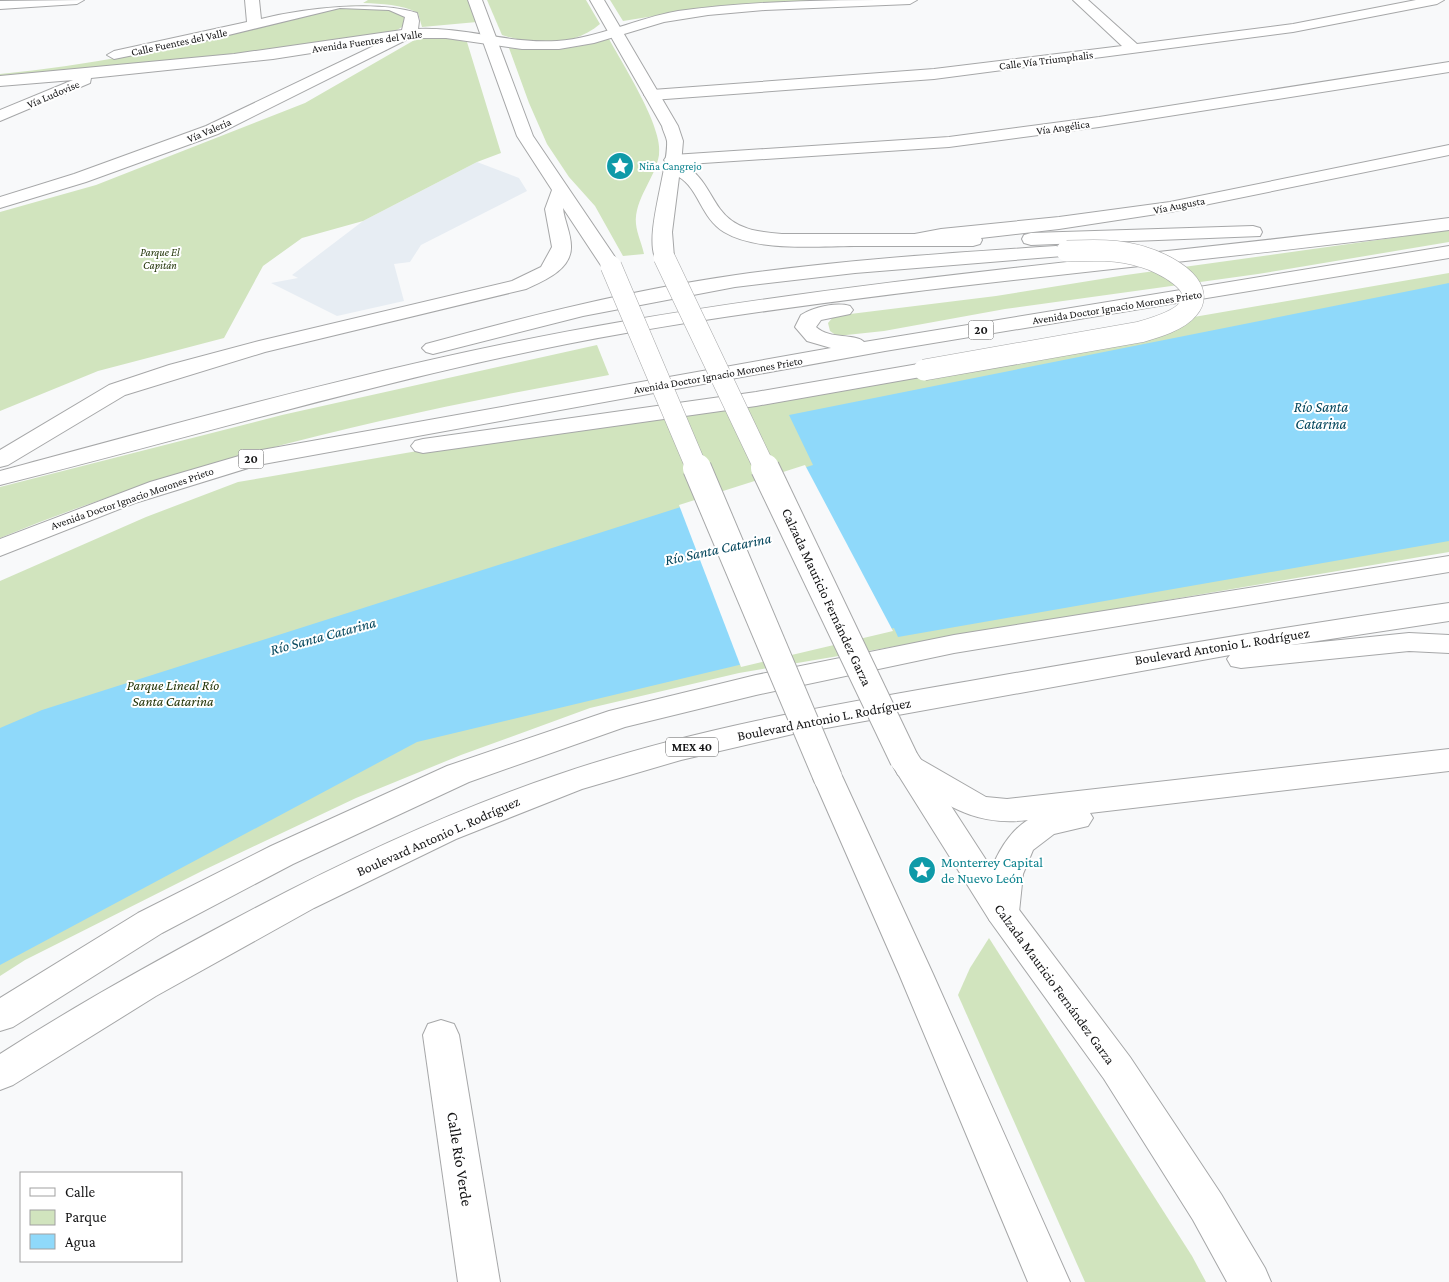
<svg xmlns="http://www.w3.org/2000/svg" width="1449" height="1282" font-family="'Crimson Pro',serif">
<rect width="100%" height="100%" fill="#f8f9fa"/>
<!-- built -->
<polygon fill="#e7edf3" points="477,162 519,178 527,191 421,245 410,262 394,264 404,301 337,316 271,283 298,278 292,275 363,221"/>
<!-- green -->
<g fill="#d1e4be">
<path d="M368,0H469L477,22L422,27L418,13C401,4 382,4 363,3Z"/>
<path d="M487,0H586L600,24C574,47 533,45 502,35Z"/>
<polygon points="610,0 836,0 711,7 623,21"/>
<path d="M342,6C362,6 392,3 407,19V24L392,33L306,46L0,78V74C116,63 229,36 342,6Z"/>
<polygon points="437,36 467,42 501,153 477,162 363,221 302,238 263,266 224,338 98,371 0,411 0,212 96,185 305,103 418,38"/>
<path d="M609,39C623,65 664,128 659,155C655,179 634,199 636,224C637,234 642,244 644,254L623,256L595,206L569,177L547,144L529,103L509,48C543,52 576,49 609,39Z"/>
<polygon points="1449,230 1449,242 1258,274 1005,309 884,331 837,336 830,331 828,323 834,316 996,296 1126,275"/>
<polygon points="1449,273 1449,552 739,673 590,708 461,755 356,798 204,870 25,960 0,976 0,581 146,517 238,482"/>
<path d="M597,345L609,375C401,413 196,457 0,538V487L282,415Z"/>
<polygon points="989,938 1192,1256 1206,1282 1085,1282 958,995 970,968"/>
</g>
<!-- water -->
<polygon fill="#8fd9fa" points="1449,283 1449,541 898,637 894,628 417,742 0,965 0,728 42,710 813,465 789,415"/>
<!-- pier -->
<polygon fill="#f8f9fa" points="805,465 893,631 741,667 679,505"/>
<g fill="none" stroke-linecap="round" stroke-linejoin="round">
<!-- minor casing -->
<g stroke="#a6a7a8" stroke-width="2">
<g id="minor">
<polygon points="84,0 77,4 0,9 0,1"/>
<path d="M245,0H259L261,19C304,8 377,0 417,13L419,21L418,29C465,27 510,44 557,41C599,38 637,18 678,11C757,0 837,0 917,0L910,4L765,10L708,15L664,22L594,43L559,49H522L446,38H410L218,134L86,182L0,208V197L74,174L206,126L382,42L273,59L91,78L90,83L0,121V110L73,80L0,86V76L234,54L402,30L405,17L389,10L340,8L208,40L114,59L107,55L114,51L247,22Z"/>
<polygon points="1073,0 1088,0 1137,44 1293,24 1416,0 1444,0 1437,4 1293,32 934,79 652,100 644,95 652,90 934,69 1122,46"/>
<polygon points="1449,62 1449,72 1099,127 949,147 673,165 667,164 664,160 667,156 673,155 949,137 1099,117"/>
<polygon points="1449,145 1449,155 1170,212 1059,229 911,246 904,244 902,240 904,236 941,229 1059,217 1170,202"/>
<polygon points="441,1020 454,1024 459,1035 500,1282 458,1282 423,1035 428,1024"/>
</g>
</g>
<!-- major casing -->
<g stroke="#a6a7a8" stroke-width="2">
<g id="major">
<path d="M468,0H482L533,136L621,266L618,270H604L563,208C564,220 571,233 571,246C572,270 543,281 526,289L265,352L125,395L8,465L0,467V450L109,385L169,365L259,341L512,281L541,267L552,247L545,209L552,190L517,136Z"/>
<path d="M590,0H604L678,126L683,141L681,164C703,174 707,191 720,209C735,230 759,232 782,234H973L980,236L982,240L980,244L973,246C934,246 894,246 855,246C817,246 757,252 724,232C701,218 699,189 679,177L672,232L674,257L671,261H657C642,240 669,168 667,141C666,136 663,131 662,126Z"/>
<path d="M1449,218V230C1175,266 898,286 626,333C414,370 209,433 0,485V471C207,415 414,357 626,321C899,274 1175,254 1449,218Z"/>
<polygon points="1253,226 1260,228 1262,232 1260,236 1031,245 1024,243 1022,239 1024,235 1031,233"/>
<path d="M1056,246L1063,248L1066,252L1063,256L855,273L735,287L583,316L433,354L426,352L422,348L426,344C528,316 631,290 736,275C842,260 949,253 1056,246Z"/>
<path d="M1449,246V258L885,351L258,465L135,503L0,556V539L150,482L256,451L831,348L807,341L795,327L801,315C814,307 836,302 850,306L853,310L850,314L821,320L816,327C830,340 856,333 864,342Z"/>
<polygon points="924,363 932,365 935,370 932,375 756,406 423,453 415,451 411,446 415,441 423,439 756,392"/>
<polygon points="905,749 916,752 1014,903 1130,1057 1174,1123 1221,1194 1265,1268 1271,1282 1227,1282 1193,1220 1104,1079 990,921 894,768 890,760 894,752"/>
<polygon points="828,767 839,770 843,778 933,974 1070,1282 1028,1282 899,974 813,778 817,770"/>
</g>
</g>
<!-- highway casing -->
<g stroke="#a6a7a8" stroke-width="2">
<g id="highway">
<polygon points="1449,556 1449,572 954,653 756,695 625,727 469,782 293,864 162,933 13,1027 0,1031 0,998 138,913 271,846 447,766 609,711 756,675 954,635"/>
<path d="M1449,603V621L1291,645L1409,633L1449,635V653L1409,651L1241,668L1231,666L1227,659L1230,655L793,734L681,760L582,789L456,839L314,908L156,996L13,1085L0,1090V1054C73,1007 150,964 227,923C333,866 442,814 557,775C690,729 831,705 970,681C1129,653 1289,626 1449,603Z"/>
<path d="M1449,749V771L1090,813L1093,818L1088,826L1054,834L1033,850L1023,874L1019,912L1014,921L1002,925L990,921C975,892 1000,836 1028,820C970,827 945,802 898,775L894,767L898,759L909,756L920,759L986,797L1007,799Z"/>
</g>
</g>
<!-- minor -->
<use href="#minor" fill="#fff" fill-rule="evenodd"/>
<!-- major -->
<use href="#major" fill="#fff" fill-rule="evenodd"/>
<!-- highway -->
<use href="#highway" fill="#fff" fill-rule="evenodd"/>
<!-- major-bridge-far1 casing -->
<g stroke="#a6a7a8" stroke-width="22" stroke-linecap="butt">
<g id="major-bridge-far1">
<polyline points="664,257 765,469"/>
<polyline points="611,266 697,469"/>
<path d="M924,370L1140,332C1154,328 1179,321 1188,309C1209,285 1161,262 1143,257C1119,249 1092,250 1067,251"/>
</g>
</g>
<!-- major-bridge casing -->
<g stroke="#a6a7a8" stroke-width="30" stroke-linecap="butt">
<g id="major-bridge">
<polyline points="697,468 828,778"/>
<polyline points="765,468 904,759"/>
</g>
</g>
<!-- major-bridge-far1 -->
<use href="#major-bridge-far1" stroke="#fff" stroke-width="21"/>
<!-- major-bridge -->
<use href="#major-bridge" stroke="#fff" stroke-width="28"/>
</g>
<!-- icons -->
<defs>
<g id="sight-disc" transform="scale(1.4375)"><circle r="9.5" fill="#0f9aa8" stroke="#fff"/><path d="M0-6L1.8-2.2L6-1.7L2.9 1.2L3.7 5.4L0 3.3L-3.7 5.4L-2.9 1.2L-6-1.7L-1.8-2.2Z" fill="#fff"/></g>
</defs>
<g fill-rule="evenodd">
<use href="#sight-disc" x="620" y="166"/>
<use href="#sight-disc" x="922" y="870"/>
</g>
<g text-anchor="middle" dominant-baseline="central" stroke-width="4" stroke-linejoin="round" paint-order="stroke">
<!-- far-street labels -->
<g font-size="11" fill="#141415" stroke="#fff">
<text transform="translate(367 41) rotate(-8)">Avenida Fuentes del Valle</text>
<text transform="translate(179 42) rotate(-12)">Calle Fuentes del Valle</text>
<text transform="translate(1046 60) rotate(-7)">Calle Vía Triumphalis</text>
<text transform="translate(53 94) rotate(-23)">Vía Ludovise</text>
<text transform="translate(1063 127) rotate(-8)">Vía Angélica</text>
<text transform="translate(209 130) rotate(-23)">Vía Valeria</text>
<text transform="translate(1179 205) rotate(-11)">Vía Augusta</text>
<text transform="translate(1117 307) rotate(-9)">Avenida Doctor Ignacio Morones Prieto</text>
<text transform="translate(718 375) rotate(-10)">Avenida Doctor Ignacio Morones Prieto</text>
<text transform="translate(132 498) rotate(-19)">Avenida Doctor Ignacio Morones Prieto</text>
</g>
<!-- far-culture labels -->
<g font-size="11" fill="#0d838f" stroke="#fff" text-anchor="start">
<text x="639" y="166">Niña Cangrejo</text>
</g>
<!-- far-park labels -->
<g font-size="11" font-style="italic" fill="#223408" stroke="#fff">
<text x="160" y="252">Parque El<tspan x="160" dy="13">Capitán</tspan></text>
</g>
<!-- shield labels -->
<g fill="#fff" stroke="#5a5a5b" stroke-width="1">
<rect x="968.5" y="320.5" width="25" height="19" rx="4"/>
<rect x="238.5" y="449.5" width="25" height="19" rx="4"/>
<rect x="666" y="737.5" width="52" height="19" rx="4"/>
</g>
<g font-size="12" font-weight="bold" fill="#141415">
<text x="981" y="330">20</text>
<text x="251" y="459">20</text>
<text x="692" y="747">MEX 40</text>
</g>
<!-- street labels -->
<g font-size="14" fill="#141415" stroke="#fff">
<text transform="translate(827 597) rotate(65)">Calzada Mauricio Fernández Garza</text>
<text transform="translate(1222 646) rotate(-9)">Boulevard Antonio L. Rodríguez</text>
<text transform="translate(824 719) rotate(-11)">Boulevard Antonio L. Rodríguez</text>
<text transform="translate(438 836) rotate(-24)">Boulevard Antonio L. Rodríguez</text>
<text transform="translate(1055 984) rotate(54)">Calzada Mauricio Fernández Garza</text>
</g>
<!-- park labels -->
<g font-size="14" font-style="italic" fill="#223408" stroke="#fff">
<text x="173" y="685">Parque Lineal Río<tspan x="173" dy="16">Santa Catarina</tspan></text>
</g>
<!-- culture labels -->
<g font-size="14" fill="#0d838f" stroke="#fff" text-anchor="start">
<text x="941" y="862">Monterrey Capital<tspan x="941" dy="16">de Nuevo León</tspan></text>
</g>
<!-- water labels -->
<g font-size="15" font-style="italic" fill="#04465c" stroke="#fff">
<text x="1321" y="407">Río Santa<tspan x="1321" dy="17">Catarina</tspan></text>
<text transform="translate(718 549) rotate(-12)">Río Santa Catarina</text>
<text transform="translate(323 636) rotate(-15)">Río Santa Catarina</text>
</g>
<!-- near-street labels -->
<g font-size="16" fill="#141415" stroke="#fff">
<text transform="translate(460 1159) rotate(81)">Calle Río Verde</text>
</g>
</g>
<!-- legend -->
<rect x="20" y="1172" width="162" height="90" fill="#ffffff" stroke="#a1a1a1"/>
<rect x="30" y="1188" width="25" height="8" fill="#ffffff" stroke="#a1a1a1"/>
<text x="65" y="1197" font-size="15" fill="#141415">Calle</text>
<rect x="30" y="1210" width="25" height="15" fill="#d1e4be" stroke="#a1a1a1"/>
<text x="65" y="1222" font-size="15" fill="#141415">Parque</text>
<rect x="30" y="1234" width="25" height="15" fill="#8fd9fa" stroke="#a1a1a1"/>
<text x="65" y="1247" font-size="15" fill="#141415">Agua</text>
</svg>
